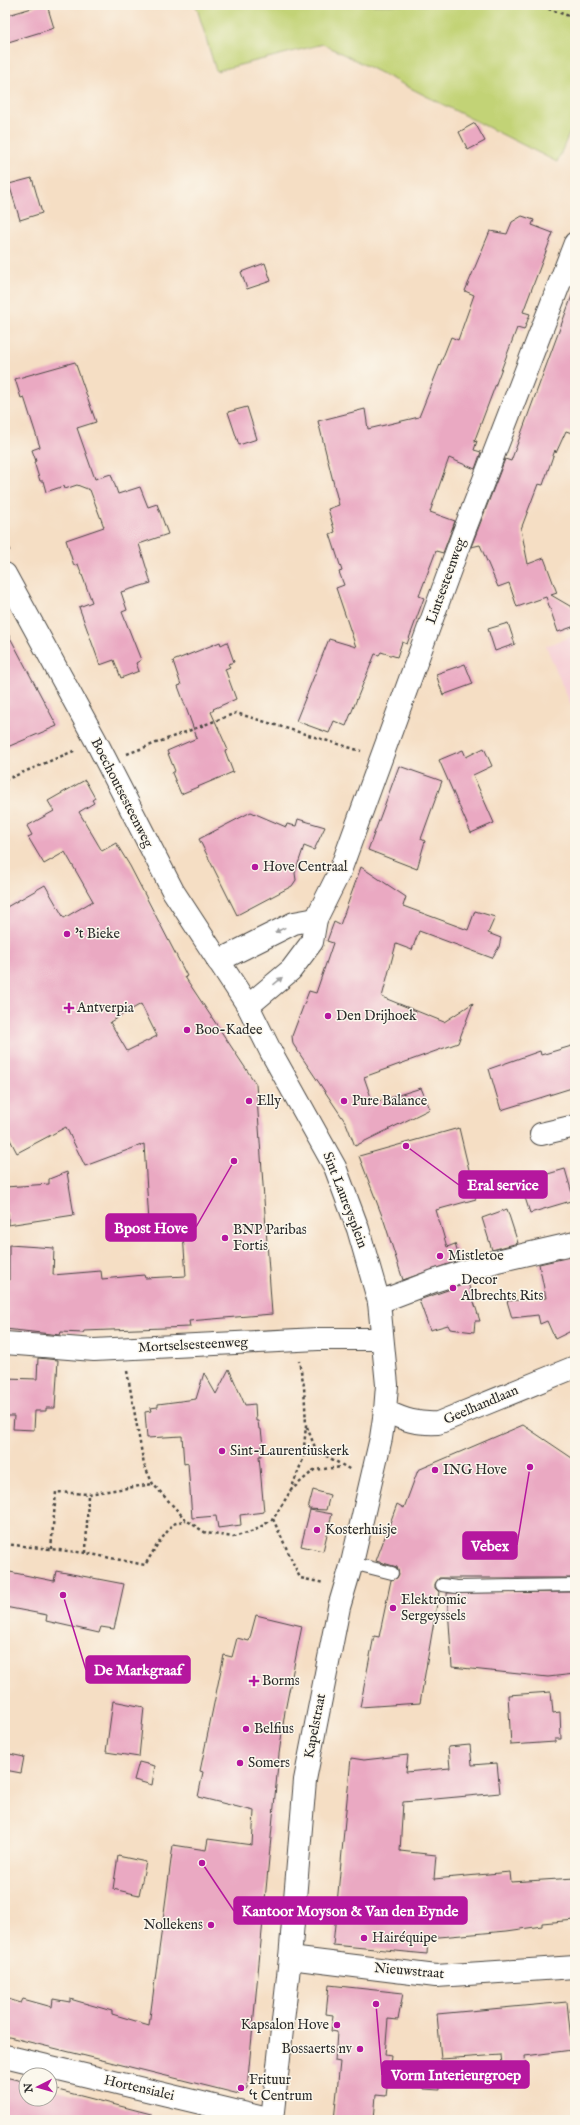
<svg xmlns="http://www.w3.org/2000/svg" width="580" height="2125" font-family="'IM FELL English',serif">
<rect width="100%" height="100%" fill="#fbf7ec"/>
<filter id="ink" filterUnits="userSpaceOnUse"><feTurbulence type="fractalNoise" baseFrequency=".025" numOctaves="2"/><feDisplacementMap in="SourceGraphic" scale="8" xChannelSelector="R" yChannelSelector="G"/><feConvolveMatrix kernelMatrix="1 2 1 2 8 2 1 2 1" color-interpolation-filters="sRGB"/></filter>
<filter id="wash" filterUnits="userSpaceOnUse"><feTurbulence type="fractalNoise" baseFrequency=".012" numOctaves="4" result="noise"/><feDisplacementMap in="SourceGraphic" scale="16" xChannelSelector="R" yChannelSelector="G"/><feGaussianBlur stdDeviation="0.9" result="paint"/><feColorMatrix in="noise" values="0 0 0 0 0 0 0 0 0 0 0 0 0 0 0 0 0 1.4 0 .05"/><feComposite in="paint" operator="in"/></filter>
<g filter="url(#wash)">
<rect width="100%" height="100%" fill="#f5dec4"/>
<!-- built -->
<polygon fill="#f6cfd6" points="575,635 575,715 546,646"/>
<!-- green -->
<polygon fill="#c2d376" stroke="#767f50" points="196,5 575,5 575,120 557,162 323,44 216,71"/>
<g id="blocks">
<!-- building -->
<g fill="#eaa9c2" fill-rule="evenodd">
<polygon points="42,5 47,5 54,28 5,43 5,16"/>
<polygon points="475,123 485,141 468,150 459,132"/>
<polygon points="32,178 42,213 20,220 9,184"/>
<polygon points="522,216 534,220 532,225 553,233 523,312 530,314 524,330 517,328 474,442 477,441 474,450 481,452 475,469 449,458 430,512 455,521 443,553 436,551 419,596 424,598 407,644 402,642 397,657 381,652 379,655 375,654 346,726 334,721 329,733 296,721 329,639 356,647 336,588 344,585 339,572 342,571 330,534 335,532 328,509 339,505 318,421 365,409 368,429 419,417 451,337 458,340 474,295 465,291 490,231 507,234 512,222"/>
<polygon points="265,263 271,281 247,289 241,272"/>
<polygon points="573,293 575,294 575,434 566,431 556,453 555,450 543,485 538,484 521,529 528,564 544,558 557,593 551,595 575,609 575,626 558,632 546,597 517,607 509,583 498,587 480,545 471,547 505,459 511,461"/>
<polygon points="75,362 96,422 77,428 95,479 111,474 118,494 140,487 148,507 157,504 168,534 139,544 151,583 121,592 127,610 122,612 141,660 136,663 139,671 121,678 114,660 100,665 79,607 92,602 78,564 74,566 66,540 104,527 90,490 77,485 65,489 64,486 46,492 43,481 40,481 34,462 36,461 32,450 40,447 24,397 21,398 15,379"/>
<polygon points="247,407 257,439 239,445 228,412"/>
<polygon points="508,623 515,644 495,651 488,629"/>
<polygon points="5,628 57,726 5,748"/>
<polygon points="220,642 221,645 227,642 234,662 228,664 230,667 225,669 236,699 213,709 214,710 211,712 228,750 225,751 233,772 181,794 172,773 175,771 167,751 197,738 178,686 181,685 173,661"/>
<polygon points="465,664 473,684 443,695 436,674"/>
<polygon points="484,748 492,766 473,775 494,823 471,833 439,760 463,750 466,757"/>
<polygon points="399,766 442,781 421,839 425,841 417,869 368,850"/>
<path d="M85,780L95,798L92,800L94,803L79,812L102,851L116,843L130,866L187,976L185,977L256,1084L272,1314L189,1321L190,1327L84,1331L83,1333L61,1332L60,1335L5,1329V1280H9V1245L54,1248L53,1275L101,1271L102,1279L144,1275L145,1278L186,1276L182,1221L149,1222L144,1144L85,1166L66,1127L17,1153L5,1130V908L45,885L64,918L93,901L65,852L44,864L28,837L32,835L27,826L54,811L48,801ZM141,1004L157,1036L127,1051L110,1022Z"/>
<polygon points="251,812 286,827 287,824 296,826 298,819 325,827 314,850 304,846 295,873 296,880 292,886 237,915 199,839"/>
<polygon points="361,867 406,897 403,906 468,930 475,911 495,917 488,933 501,938 499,947 492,958 419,931 412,950 396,944 382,997 444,1022 473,1003 458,1043 364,1077 373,1103 421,1088 430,1109 355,1146 346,1123 293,1044 292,1036 309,991 316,993 333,943 327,941 334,922 340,925"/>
<polygon points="575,1045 575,1087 501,1110 489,1069 540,1051 541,1055"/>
<polygon points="459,1128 476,1199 436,1210 447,1247 455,1244 460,1260 403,1280 384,1221 359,1156"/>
<polygon points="565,1169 574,1200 530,1213 520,1182"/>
<polygon points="67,1172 74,1215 8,1225 8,1213 5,1212 5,1187 49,1184 49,1179"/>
<polygon points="507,1209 518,1243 492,1250 482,1218"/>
<polygon points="575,1256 575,1329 555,1339 547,1321 540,1324 538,1315 512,1318 507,1301 546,1298 539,1264"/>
<polygon points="468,1283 480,1321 475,1321 474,1332 450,1329 448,1325 430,1330 419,1300"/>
<polygon points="38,1358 58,1360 55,1408 46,1408 46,1411 35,1411 34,1430 13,1429 14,1416 5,1416 5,1378 37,1379"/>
<polygon points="229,1369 245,1405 255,1404 256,1421 258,1421 259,1429 261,1429 263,1446 261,1447 261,1456 259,1456 264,1512 240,1515 241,1525 218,1528 216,1516 192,1518 188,1463 184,1464 182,1436 147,1438 145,1412 151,1411 150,1408 158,1407 158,1404 196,1399 204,1373 216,1394"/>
<polygon points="523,1425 575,1460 575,1578 439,1578 435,1584 435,1588 439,1592 420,1703 360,1707 374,1636 379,1637 391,1580 397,1578 399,1574 397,1567 376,1561 397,1504 404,1508 418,1470"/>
<polygon points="313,1490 330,1495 326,1510 308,1509"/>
<polygon points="310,1510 332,1514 323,1551 301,1546"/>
<polygon points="5,1571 54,1581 56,1571 124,1584 114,1629 101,1627 99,1633 46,1621 47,1615 5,1607"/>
<polygon points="575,1592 575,1674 548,1677 452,1667 447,1593"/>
<polygon points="256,1615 302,1626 285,1711 279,1754 247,2088 239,2094 5,2036 5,1998 21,2003 23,1999 52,2007 53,1999 70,2002 70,1999 112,2011 112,2014 149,2025 173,1845 206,1850 208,1839 252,1845 254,1811 198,1797 203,1772 200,1771 224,1655 232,1657 237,1638 249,1641"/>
<polygon points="551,1692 553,1713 560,1712 561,1739 555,1739 555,1742 511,1745 508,1695"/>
<polygon points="113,1701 144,1707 139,1757 106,1752"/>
<polygon points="470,1745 472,1765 497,1763 500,1793 403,1802 400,1851 436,1855 434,1879 510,1872 511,1882 575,1878 575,1920 542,1923 542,1926 507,1931 428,1938 427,1954 333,1945 351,1758 364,1760 408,1755 406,1772 450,1768 448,1747"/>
<polygon points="5,1753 24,1757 21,1773 5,1770"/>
<polygon points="139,1762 155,1766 152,1785 134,1780"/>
<polygon points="118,1856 146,1862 139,1895 113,1889"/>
<polygon points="329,1985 403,1993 398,2020 388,2019 385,2055 391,2056 386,2096 376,2095 374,2120 334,2120 340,2062 335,2061 337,2032 331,2031 333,2015 326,2014"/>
<polygon points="567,2002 572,2050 525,2056 527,2079 504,2082 501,2055 441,2059 437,2014"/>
<polygon points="423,2071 439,2071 440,2090 423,2089"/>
<polygon points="5,2077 26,2082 26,2099 50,2099 50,2088 151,2114 150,2120 5,2120"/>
</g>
</g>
</g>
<g filter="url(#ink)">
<use href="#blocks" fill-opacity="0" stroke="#494642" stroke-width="1"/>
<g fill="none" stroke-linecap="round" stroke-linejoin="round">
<!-- lane casing -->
<g stroke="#494642" stroke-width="14">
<g id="lane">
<polyline points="352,1563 392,1573"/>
<polyline points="442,1585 457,1587 575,1585"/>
</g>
</g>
<!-- street casing -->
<g stroke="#494642" stroke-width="24">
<g id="street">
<polyline points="541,1134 575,1126"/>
<polyline points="379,1302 434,1281 497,1261 575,1243"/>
<polyline points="5,1343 94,1350 318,1339 382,1339"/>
<path d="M385,1411C405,1420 416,1424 438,1423L575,1367"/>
<polyline points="290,1958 436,1976 575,1967"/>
<polyline points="5,2056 272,2120"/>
</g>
</g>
<!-- secondary casing -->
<g stroke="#494642" stroke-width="24">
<g id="secondary">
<polyline points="5,574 96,741 173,891 248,1006 271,1052 335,1167 358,1229 379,1302 387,1385 385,1411 381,1438 352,1563 339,1607 305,1780 290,1958 272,2120"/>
<polyline points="218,961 294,923 316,919"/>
<polyline points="248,1006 291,970 312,942 316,919 340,871 463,534 575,243"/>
</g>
</g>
<!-- path -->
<g stroke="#494642" stroke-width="2.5" stroke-dasharray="3 3" stroke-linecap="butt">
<polyline points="537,5 575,18"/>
<polyline points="5,543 10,552"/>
<polyline points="127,754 236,713 361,751"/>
<polyline points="5,780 76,750"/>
<polyline points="127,1371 144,1465 153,1484 186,1520 206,1533 233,1537 254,1531 273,1519 290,1492 303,1459 306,1425 304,1386 299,1361"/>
<polyline points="307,1427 316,1450 351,1470"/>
<polyline points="290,1491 314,1470 342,1467"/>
<polyline points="273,1519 300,1578 324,1583"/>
<polyline points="5,1544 86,1553 145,1565 157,1545 173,1524 186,1520"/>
<polyline points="51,1549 56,1492 88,1494 153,1484"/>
<polyline points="86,1553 88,1494"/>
</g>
<!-- lane -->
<use href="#lane" stroke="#fff" stroke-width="12"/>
<!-- street -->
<use href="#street" stroke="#fff" stroke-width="22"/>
<!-- secondary -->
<use href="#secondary" stroke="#fff" stroke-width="22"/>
</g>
<!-- one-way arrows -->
<defs><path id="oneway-solid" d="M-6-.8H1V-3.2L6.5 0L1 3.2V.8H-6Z"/></defs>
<g fill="#a0a0a0">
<use href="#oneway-solid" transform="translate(280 930) rotate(154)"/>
<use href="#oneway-solid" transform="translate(278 981) rotate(-40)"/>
</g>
</g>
<!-- markers -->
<g fill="#b5179e" stroke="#fbf7ec" stroke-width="1.5">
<circle cx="255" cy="867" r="4"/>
<circle cx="67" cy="934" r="4"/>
<path d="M67 1002h4v4h4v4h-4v4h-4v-4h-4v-4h4z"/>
<circle cx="328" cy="1016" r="4"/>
<circle cx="187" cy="1030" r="4"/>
<circle cx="249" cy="1101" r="4"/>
<circle cx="344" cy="1101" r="4"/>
<circle cx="225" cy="1238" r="4"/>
<circle cx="440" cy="1256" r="4"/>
<circle cx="453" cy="1288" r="4"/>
<circle cx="222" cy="1451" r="4"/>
<circle cx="435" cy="1470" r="4"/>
<circle cx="317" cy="1530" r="4"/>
<circle cx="393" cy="1608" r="4"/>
<path d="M252 1675h4v4h4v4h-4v4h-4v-4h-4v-4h4z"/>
<circle cx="246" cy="1729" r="4"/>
<circle cx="240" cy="1763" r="4"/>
<circle cx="211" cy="1925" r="4"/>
<circle cx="364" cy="1938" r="4"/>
<circle cx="337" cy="2025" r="4"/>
<circle cx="360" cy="2049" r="4"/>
<circle cx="241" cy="2088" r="4"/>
</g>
<g text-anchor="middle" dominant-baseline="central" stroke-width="3" stroke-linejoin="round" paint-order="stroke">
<!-- street labels -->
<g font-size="14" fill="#2b2b2b" stroke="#fbf7ec">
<text transform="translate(446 581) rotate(-70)">Lintsesteenweg</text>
<text transform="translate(122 793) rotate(63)">Boechoutsesteenweg</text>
<text transform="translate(345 1200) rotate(69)">Sint Laureysplein</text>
<text transform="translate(193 1345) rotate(-3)">Mortselsesteenweg</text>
<text transform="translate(481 1405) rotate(-23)">Geelhandlaan</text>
<text transform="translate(315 1726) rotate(-79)">Kapelstraat</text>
<text transform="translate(409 1971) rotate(5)">Nieuwstraat</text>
<text transform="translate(139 2088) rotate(13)">Hortensialei</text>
</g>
<!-- poi labels -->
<g font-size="14" fill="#2b2b2b" stroke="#fbf7ec" text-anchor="start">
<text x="263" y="867">Hove Centraal</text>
<text x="75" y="934">'t Bieke</text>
<text x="77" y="1008">Antverpia</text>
<text x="336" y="1016">Den Drijhoek</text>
<text x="195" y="1030">Boo-Kadee</text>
<text x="257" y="1101">Elly</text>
<text x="352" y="1101">Pure Balance</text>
<text x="233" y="1230">BNP Paribas<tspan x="233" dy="16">Fortis</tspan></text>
<text x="448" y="1256">Mistletoe</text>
<text x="461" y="1280">Decor<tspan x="461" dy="16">Albrechts Rits</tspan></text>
<text x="230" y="1451">Sint-Laurentiuskerk</text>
<text x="443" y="1470">ING Hove</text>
<text x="325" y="1530">Kosterhuisje</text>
<text x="401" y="1600">Elektromic<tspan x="401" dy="16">Sergeyssels</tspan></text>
<text x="262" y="1681">Borms</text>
<text x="254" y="1729">Belfius</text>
<text x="248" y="1763">Somers</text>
<text x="203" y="1925" text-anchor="end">Nollekens</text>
<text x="372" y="1938">Hairéquipe</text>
<text x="329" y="2025" text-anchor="end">Kapsalon Hove</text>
<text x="352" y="2049" text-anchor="end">Bossaerts nv</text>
<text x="249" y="2080">Frituur<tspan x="249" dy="16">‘t Centrum</tspan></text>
</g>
</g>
<!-- callouts -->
<path fill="none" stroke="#b5179e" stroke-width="1.5" d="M406 1146L459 1185M234 1161L196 1227M530 1467L517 1545M63 1595L86 1670M202 1863L234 1911M376 2004L382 2075"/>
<g fill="#b5179e" stroke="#fbf7ec" stroke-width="1.5">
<circle cx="406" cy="1146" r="4"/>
<circle cx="234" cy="1161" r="4"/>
<circle cx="530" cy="1467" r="4"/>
<circle cx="63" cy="1595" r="4"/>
<circle cx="202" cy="1863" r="4"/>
<circle cx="376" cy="2004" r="4"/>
</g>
<g fill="#b5179e" stroke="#b5179e" stroke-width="1.5">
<rect x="459" y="1171" width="88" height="27" rx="4"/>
<rect x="106" y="1214" width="90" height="27" rx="4"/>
<rect x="463" y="1532" width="54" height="27" rx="4"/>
<rect x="86" y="1656" width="104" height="27" rx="4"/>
<rect x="234" y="1897" width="233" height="27" rx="4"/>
<rect x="382" y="2061" width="147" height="27" rx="4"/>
</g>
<g font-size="15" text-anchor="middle" font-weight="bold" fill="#fff">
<text x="503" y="1190">Eral service</text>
<text x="151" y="1233">Bpost Hove</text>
<text x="490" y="1551">Vebex</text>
<text x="138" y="1675">De Markgraaf</text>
<text x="350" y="1916">Kantoor Moyson &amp; Van den Eynde</text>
<text x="456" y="2080">Vorm Interieurgroep</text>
</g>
<!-- margin -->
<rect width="580" height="2125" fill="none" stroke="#fbf7ec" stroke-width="20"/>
<!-- north arrow -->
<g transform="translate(38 2087) rotate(264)"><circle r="19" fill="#fbf7ec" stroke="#a8a59f"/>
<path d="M0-3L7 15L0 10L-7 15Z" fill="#b5179e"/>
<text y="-6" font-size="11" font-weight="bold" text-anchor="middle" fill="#2b2b2b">N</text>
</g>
</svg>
